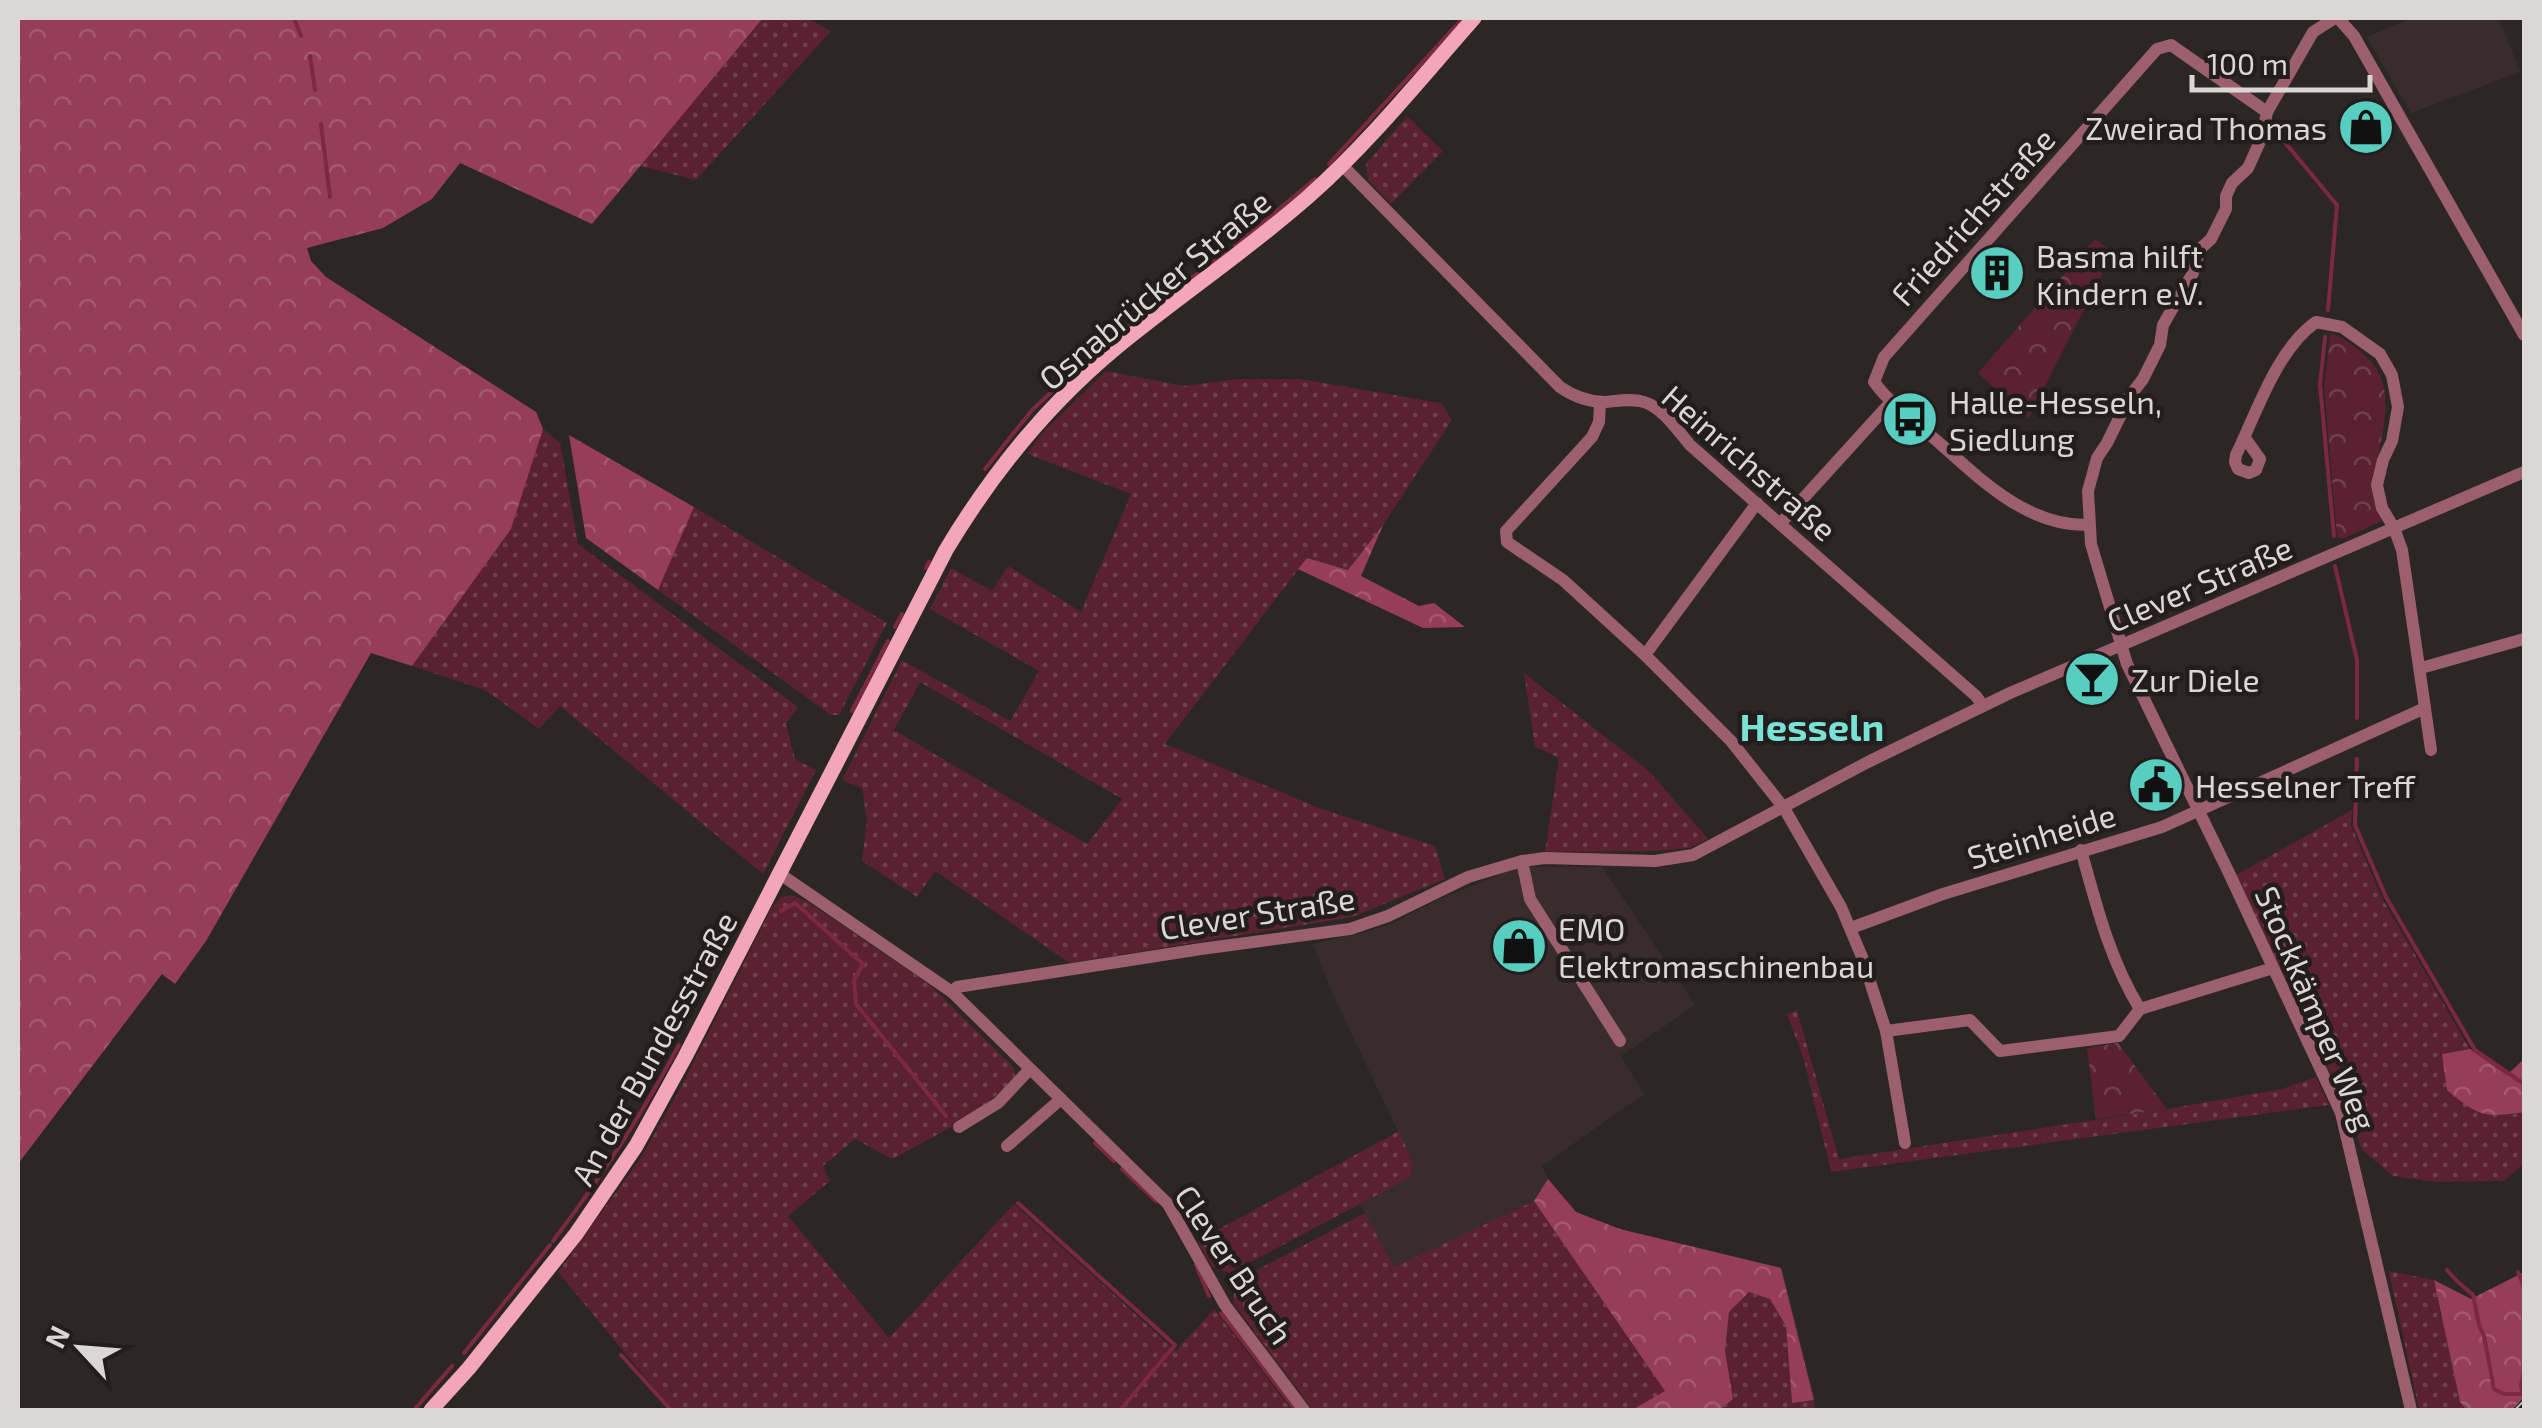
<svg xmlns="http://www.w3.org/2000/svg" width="2542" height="1428" font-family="'Exo 2',sans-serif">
<defs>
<pattern id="grass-dots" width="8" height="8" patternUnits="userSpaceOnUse" patternTransform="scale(2.5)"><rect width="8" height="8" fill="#592131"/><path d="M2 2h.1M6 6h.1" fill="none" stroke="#70404e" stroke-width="1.8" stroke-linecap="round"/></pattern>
<pattern id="forest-crowns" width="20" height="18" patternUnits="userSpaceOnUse" patternTransform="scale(2.5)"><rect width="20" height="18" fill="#963e57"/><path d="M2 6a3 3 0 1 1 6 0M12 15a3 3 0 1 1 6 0" fill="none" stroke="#a4596e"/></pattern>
<pattern id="park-crowns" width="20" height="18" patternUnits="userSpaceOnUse" patternTransform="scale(2.5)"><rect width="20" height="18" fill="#592131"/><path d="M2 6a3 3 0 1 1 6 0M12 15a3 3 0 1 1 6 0" fill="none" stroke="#70404e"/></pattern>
</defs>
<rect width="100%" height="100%" fill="#2c2627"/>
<!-- built -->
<g fill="#392c2f">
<polygon points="2412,18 2499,18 2520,72 2411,113 2367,37"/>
<polygon points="1519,867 1602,867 1695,1005 1621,1056 1644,1094 1542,1166 1548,1179 1534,1201 1394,1267 1359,1203 1411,1177 1413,1163 1335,999 1313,944 1362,933 1393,923 1440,899"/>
</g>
<!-- grass -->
<g fill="url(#grass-dots)" fill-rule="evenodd">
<polygon points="763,18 807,18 831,31 696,180 640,166"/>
<polygon points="1407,116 1443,151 1391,204 1368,180 1366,164"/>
<path d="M1106,371L1184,386L1238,379H1300L1441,403L1452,420L1383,525L1348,570L1307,558L1165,744L1322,809L1435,846L1445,879L1352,917L1070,963L935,871L917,897L862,861L867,821L862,788L842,780L902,660L1010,721L1039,671L930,609L951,568L992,591L1008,566L1081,612L1131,494L1027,454L1044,431ZM920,682L1122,799L1087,844L894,730Z"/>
<polygon points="543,429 560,443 578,544 798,707 786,724 795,759 816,770 763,874 560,706 539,729 485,690 412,666 511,529"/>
<polygon points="694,507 887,623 839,715 831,715 658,590"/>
<polygon points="1524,673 1650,772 1708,839 1689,848 1654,851 1545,852 1559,758 1535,747"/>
<polygon points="2352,810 2351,825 2382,898 2470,1049 2442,1054 2500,1116 2524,1112 2524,1163 2504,1181 2435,1182 2393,1176 2362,1150 2348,1110 2236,875"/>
<path d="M790,895L805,900L929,984L1014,1068L1015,1078C980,1114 936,1136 892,1159L855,1139L823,1166L830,1181L788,1216L889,1338L1014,1204L1176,1351L1214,1309L1292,1410H672L558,1272L640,1159L680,1089L772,907L781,897Z"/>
<polygon points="1797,1010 1839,1159 2167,1109 2282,1089 2316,1077 2329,1105 1831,1172 1804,1060 1787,1014"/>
<polygon points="1399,1131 1413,1163 1411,1177 1230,1273 1212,1267 1197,1241"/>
<polygon points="1534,1201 1666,1392 1632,1410 1313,1410 1233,1303 1236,1281 1365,1213 1394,1267"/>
<polygon points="2389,1271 2434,1280 2460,1402 2467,1410 2419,1410"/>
<polygon points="1749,1292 1770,1299 1786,1326 1792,1402 1814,1400 1815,1410 1719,1410 1733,1399 1725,1351 1729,1311"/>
</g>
<!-- forest -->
<g fill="url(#forest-crowns)">
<polygon points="18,18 763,18 592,224 460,163 432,199 383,228 307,248 311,261 326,277 536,412 543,429 511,529 412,666 371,653 206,941 175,984 162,974 18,1164"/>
<polygon points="569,435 694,507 658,590 586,538"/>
<polygon points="1383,525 1361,576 1419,606 1434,603 1465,627 1423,628 1298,569 1307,558 1348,570"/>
<path d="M2470,1049L2507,1075L2524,1059V1112C2484,1119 2477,1115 2447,1090L2442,1054Z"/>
<polygon points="1548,1179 1576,1212 1620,1229 1781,1268 1814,1400 1792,1403 1786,1326 1770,1299 1749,1292 1729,1312 1725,1351 1733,1399 1719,1410 1632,1410 1665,1391 1534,1201"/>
<polygon points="2524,1272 2524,1397 2512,1410 2467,1410 2460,1402 2434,1280 2471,1299"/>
</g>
<!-- park -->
<g fill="url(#park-crowns)">
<polygon points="2095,239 2113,253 2028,419 1978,373"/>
<path d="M2330,334C2341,336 2348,342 2357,349C2406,383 2378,435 2374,482C2373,495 2378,508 2382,521L2342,539L2337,537L2324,387Z"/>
<polygon points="2118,1043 2167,1109 2096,1119 2087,1048"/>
</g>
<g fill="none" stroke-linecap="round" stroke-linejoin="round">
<!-- stream -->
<g stroke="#7d2842" stroke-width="4">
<polyline points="294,18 301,36"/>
<polyline points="310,56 315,90"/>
<polyline points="321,124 330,197"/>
<polyline points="2273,128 2337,205 2328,310"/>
<polyline points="1329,164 1463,18"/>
<polyline points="1235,246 1315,179"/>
<polyline points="1167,296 1225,253"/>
<polyline points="1117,334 1159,303"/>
<polyline points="2325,337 2320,385 2334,536"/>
<polyline points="985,469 1032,410 1100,347"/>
<polyline points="2335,566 2357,660 2357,718"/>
<polyline points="926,568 929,562"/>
<polyline points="895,627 902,614"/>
<polyline points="852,711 888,641"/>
<polyline points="2357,759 2355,825 2386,897 2475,1050 2524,1084"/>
<polyline points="781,911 795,903 863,964 854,981 856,1004 946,1116"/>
<polyline points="1095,1143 1114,1161"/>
<polyline points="1122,1169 1156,1201"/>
<polyline points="1018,1203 1175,1345 1120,1410"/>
<path d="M553,1241C601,1178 642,1114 679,1045"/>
<polyline points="1196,1265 1209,1296"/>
<polyline points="2447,1270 2457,1281 2473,1295 2479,1325 2484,1336 2494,1389 2504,1394 2524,1394"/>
<polyline points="2518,1272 2524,1287"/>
<polyline points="1221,1313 1296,1410"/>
<polyline points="464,1353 550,1245"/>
<polyline points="621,1355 671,1410"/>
<polyline points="2523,1393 2521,1385 2524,1373"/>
<polyline points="414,1410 452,1366"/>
</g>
<!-- minor -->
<g stroke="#9b5f6d" stroke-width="12">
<polyline points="2335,18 2313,32 2267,112 2262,137 2248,168 2232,183 2226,196 2226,209 2211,239 2200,249 2193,273 2163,325 2160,345 2143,379 2130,396 2107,443 2097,458 2088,491 2091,544 2127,664 2229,873 2341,1113 2411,1410"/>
<polyline points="2338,18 2354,36 2524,335"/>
<path d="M1342,165L1560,387C1573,396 1589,402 1605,402C1617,401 1632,398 1644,402C1663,408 1678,431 1690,445L1976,696L1983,706"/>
<polyline points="1600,402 1599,422 1592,437 1506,531 1507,542 1563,580 1645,655 1731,741 1784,808 1841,907 1862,957 1886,1031 1905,1143"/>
<polyline points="1780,524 1890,403"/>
<path d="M2089,525C2027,527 1979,478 1936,440C1914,421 1892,406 1874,382L1884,357L2157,49L2171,45L2267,112"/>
<polyline points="1645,655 1757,503"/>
<polyline points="2421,668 2524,639"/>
<polyline points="2425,708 2431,750"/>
<path d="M2081,850C2096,904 2110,961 2140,1009"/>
<polyline points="1522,861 1530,899 1620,1041"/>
<polyline points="780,874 952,992 1168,1204 1225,1305 1304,1410"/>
<path d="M1851,928L1943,894L2162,827L2425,708L2402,550L2394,528L2382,508L2377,485L2383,460L2392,441L2398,407L2392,375L2380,354L2342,327L2316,322C2277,349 2257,412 2236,455L2235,462L2238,469L2249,473L2256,470L2260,459L2245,438"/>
<polyline points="952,992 957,987 1201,949 1350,929 1388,916 1468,877 1522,861 1545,858 1655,861 1693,855 1868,762 2010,693 2524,472"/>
<polyline points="1886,1031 1970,1020 2000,1051 2119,1036 2140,1009 2273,968"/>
<polyline points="959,1127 998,1103 1029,1070"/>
<polyline points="1007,1146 1061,1099"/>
</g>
<!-- major -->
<path stroke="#f2a6b7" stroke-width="15" d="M431,1410L469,1368L576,1234L636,1146L685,1057L946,550C992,473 1048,404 1117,347C1180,295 1248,250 1309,196C1369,143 1421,78 1474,18"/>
<!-- rail casing -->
<g stroke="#c4c0c0" stroke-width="8">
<polyline id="rail" points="2519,1410 2524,1405"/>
</g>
<!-- rail -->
<use href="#rail" stroke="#231d1e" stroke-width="4" stroke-dasharray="11" stroke-linecap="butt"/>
</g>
<!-- icons -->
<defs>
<g id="shop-disc" transform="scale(2.875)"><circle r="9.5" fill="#58cec0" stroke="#231d1e"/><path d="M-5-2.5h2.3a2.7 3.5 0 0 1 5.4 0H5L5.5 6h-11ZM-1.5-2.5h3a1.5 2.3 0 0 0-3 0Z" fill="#111"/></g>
<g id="building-disc" transform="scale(2.875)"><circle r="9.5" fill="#58cec0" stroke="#231d1e"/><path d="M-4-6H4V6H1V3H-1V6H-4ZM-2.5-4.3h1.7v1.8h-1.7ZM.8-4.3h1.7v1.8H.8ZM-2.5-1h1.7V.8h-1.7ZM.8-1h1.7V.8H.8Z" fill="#111"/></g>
<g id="bus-disc" transform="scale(2.875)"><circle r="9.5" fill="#58cec0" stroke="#231d1e"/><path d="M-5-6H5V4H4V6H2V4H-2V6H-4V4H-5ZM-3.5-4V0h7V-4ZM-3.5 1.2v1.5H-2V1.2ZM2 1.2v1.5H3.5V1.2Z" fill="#111"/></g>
<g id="bar-disc" transform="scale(2.875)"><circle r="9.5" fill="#58cec0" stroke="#231d1e"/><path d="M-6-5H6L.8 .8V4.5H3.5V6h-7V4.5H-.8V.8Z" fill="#111"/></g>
<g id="civic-disc" transform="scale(2.875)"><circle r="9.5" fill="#58cec0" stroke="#231d1e"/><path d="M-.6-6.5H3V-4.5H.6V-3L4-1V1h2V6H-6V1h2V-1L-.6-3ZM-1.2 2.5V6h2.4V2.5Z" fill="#111"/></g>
</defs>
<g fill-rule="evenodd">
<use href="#shop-disc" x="2366" y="127"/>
<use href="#building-disc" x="1997" y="273"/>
<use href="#bus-disc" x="1910" y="419"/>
<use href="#bar-disc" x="2092" y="679"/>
<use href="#civic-disc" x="2156" y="785"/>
<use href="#shop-disc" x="1519" y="946"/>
</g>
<g text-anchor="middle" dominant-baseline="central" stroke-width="9" stroke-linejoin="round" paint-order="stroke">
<!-- poi labels -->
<g font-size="32" fill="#dbd7d7" stroke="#231d1e" text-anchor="start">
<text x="2327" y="127" text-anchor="end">Zweirad Thomas</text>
<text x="2036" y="255">Basma hilft<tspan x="2036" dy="37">Kindern e.V.</tspan></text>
<text x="1949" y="401">Halle-Hesseln,<tspan x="1949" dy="37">Siedlung</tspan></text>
<text x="2131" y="679">Zur Diele</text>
<text x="2195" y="785">Hesselner Treff</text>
<text x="1558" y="928">EMO<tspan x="1558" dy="37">Elektromaschinenbau</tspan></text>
</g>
<!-- street labels -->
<g font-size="32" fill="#dbd7d7" stroke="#231d1e">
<text transform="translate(1972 216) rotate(-48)">Friedrichstraße</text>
<text transform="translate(1154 289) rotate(-40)">Osnabrücker Straße</text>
<text transform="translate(1750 462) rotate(41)">Heinrichstraße</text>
<text transform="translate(2199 583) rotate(-23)">Clever Straße</text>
<text transform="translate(2041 835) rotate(-17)">Steinheide</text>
<text transform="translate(1257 912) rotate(-9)">Clever Straße</text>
<text transform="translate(2317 1008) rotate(67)">Stockkämper Weg</text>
<text transform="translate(653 1048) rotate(-61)">An der Bundesstraße</text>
<text transform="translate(1235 1264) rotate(56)">Clever Bruch</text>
</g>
<!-- quarter labels -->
<g font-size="38" font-weight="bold" fill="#79e2d5" stroke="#231d1e">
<text x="1812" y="726">Hesseln</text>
</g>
</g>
<!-- border -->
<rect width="2542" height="1428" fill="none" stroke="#dbd7d7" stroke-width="40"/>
<!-- north arrow -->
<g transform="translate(80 1348) rotate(296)" stroke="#231d1e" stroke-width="8" paint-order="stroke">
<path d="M0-8L18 38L0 25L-18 38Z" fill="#dbd7d7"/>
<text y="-15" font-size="28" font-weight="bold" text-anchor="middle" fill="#dbd7d7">N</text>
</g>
<!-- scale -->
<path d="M2192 75v15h178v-15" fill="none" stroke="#dbd7d7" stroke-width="5"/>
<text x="2207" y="75" font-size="30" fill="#dbd7d7" stroke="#231d1e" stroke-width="8" paint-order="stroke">100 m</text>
</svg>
